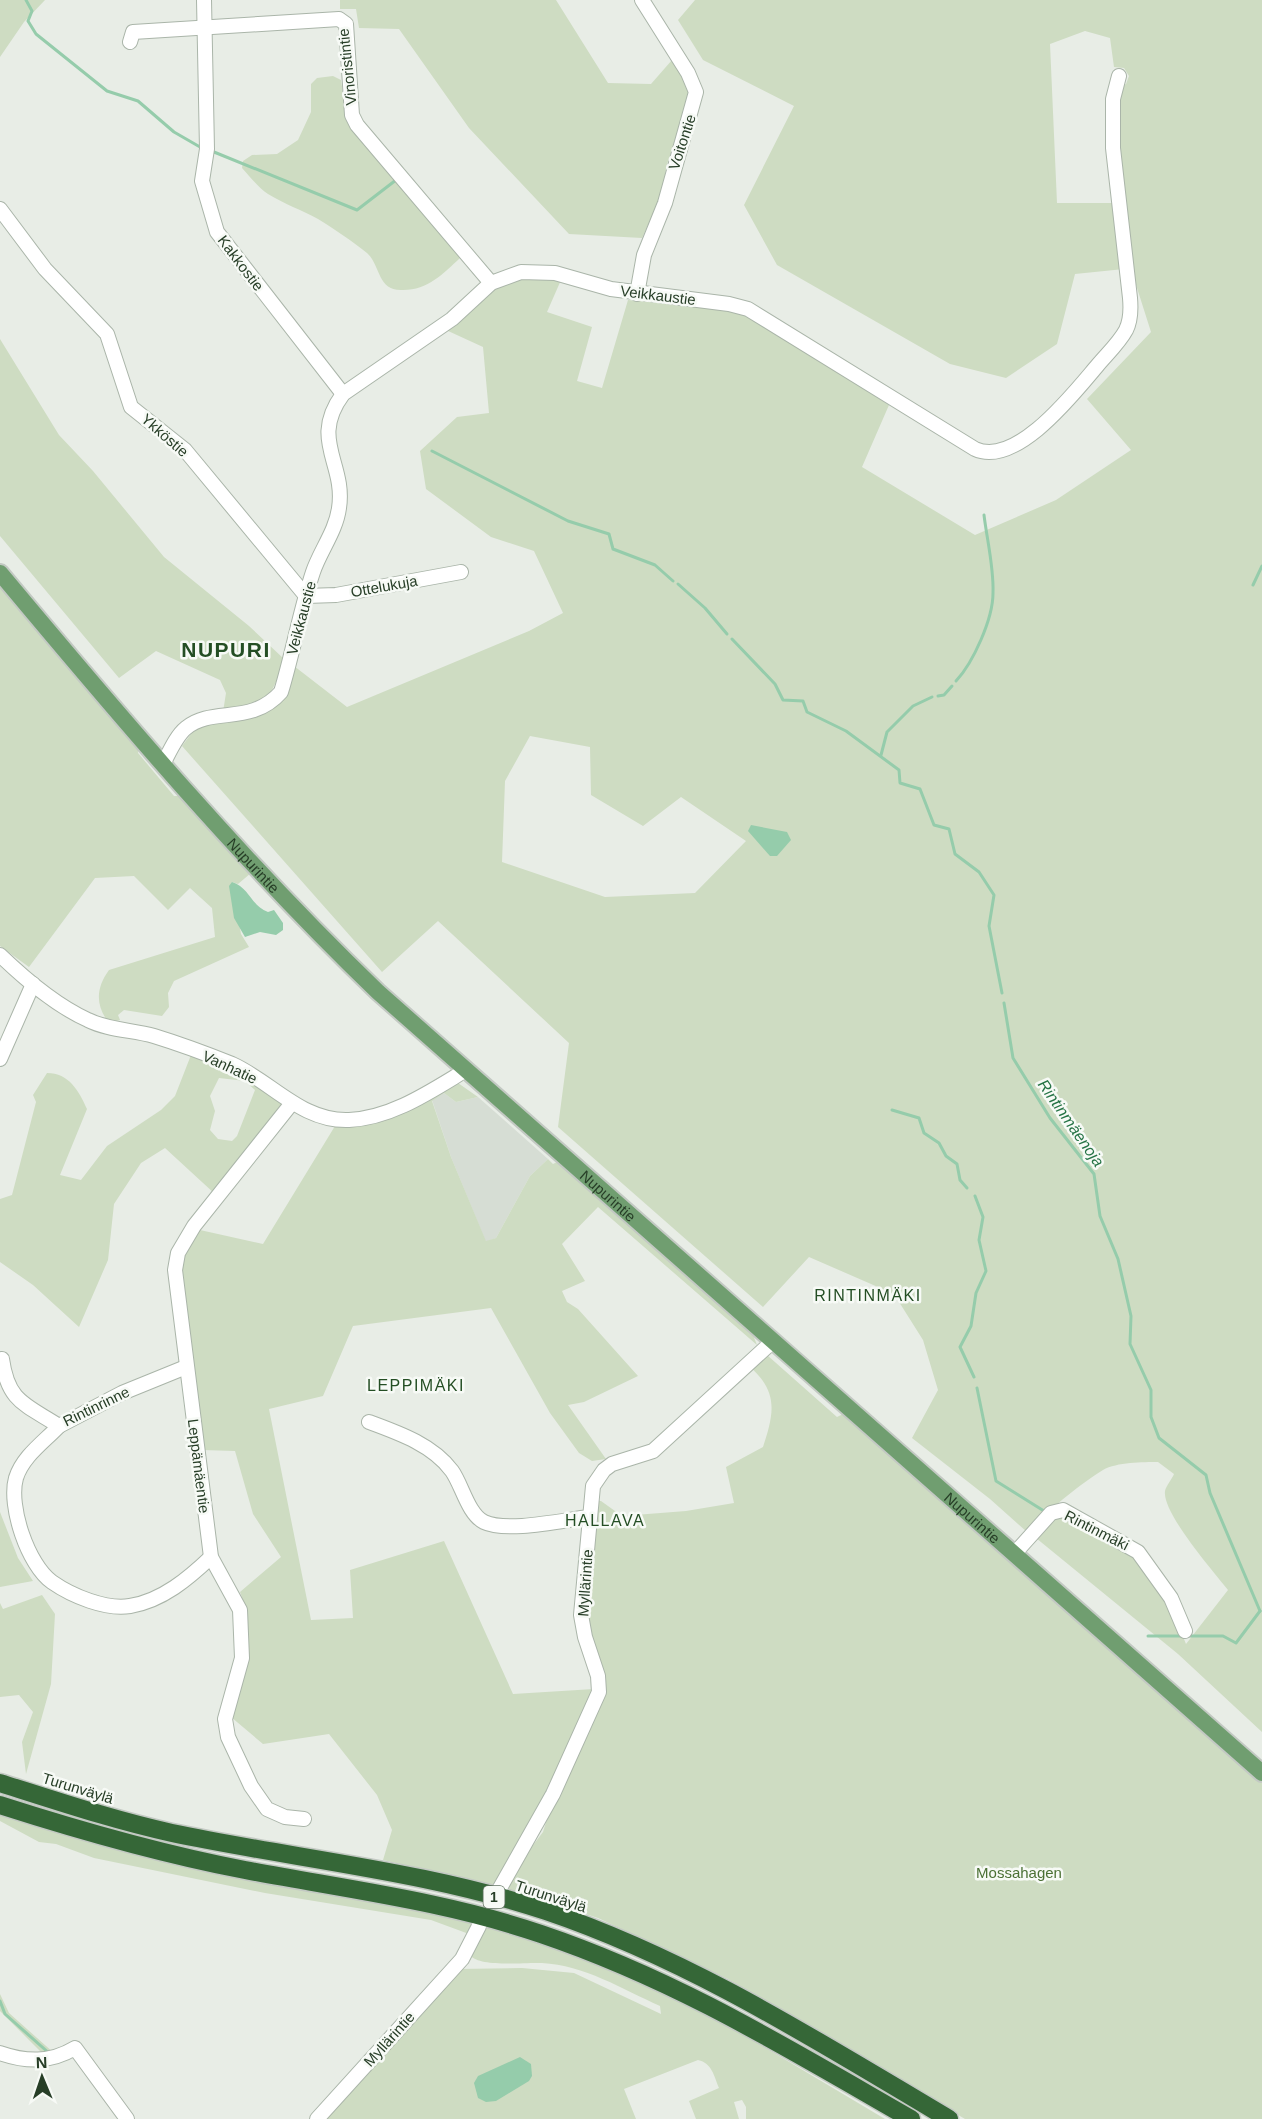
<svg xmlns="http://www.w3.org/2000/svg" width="1262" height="2119" font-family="Helvetica,sans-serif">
<rect width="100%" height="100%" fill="#e8ede6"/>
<!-- built -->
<polygon fill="#d6ddd4" points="444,1093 456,1102 478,1097 548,1159 530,1176 496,1238 486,1242 451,1157 432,1100"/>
<!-- green -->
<g fill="#cedcc2" fill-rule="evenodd">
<polygon points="0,0 45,0 24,22 0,57"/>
<polygon points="340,0 556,0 608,83 651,84 672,60 692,91 690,105 667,164 661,196 642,238 569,234 469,128 399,29 359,28 356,9 340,9"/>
<path d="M695,0H1262V1732L1178,1654L1036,1538L1048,1521L1059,1515L1136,1555L1169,1602L1186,1644L1228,1590C1214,1572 1162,1513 1165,1491C1166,1486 1172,1479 1174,1474L1158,1462C1143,1462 1117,1462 1103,1470C1080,1484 1045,1513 1027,1532L990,1499L912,1438L938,1390L923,1340L894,1294L809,1257L763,1307L558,1127L569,1043L438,921L382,972L182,746L194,730L215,723L257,717L276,704L294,666L347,707L529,631L563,613L534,551L491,537L426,489L420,451L457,417L489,413L483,347L446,330L498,285L518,277L561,280L547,312L592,327L577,381L602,388L628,300L726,310L750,317L889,405L862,467L975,535L1056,500L1131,450L1087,399L1151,332L1131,269L1115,154L1120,87L1126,84L1129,76L1124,68L1114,67L1110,38L1085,31L1050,44L1057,203H1117L1124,269L1075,274L1057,344L1006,378L950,364L777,265L744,205L794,106L703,60L678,20ZM530,736L590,747L591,795L643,826L681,797L746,841L695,893L605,897L502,862L505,781Z"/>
<path d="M333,76L341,80L347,119L460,258C443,274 427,291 401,290C377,290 381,266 367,253C352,241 334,229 318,219C302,210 284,204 268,194C259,188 250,177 242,168L243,161L252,155L277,154L298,140L311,112V84L317,78Z"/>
<path d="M0,339L59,435L93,471L164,557L249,626L284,659C270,703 267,703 223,712L226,693L220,680L156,651L119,678L0,536Z"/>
<path d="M0,581L139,748L138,753L174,796H180L251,873L238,884L232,882L241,934L249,947L174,981L168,993L169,1007L162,1016L124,1010L118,1015L120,1020L109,1023C95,1005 96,988 109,970L215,937L212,908L190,888L168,910L134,876L95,878L29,967L0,946Z"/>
<path d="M191,1055L239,1073L284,1104L215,1194L165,1148L141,1163L114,1204L108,1260L79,1327L33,1285L0,1262V1199L12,1195L36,1102L33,1095L47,1073C69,1073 79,1091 87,1109L60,1175L81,1180L107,1146L161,1110L175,1096ZM219,1078L245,1081L255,1090L237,1136L232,1141L218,1139L210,1130L215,1111L210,1096Z"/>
<polygon points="458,1083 478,1097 456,1102 444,1093 432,1101 451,1157 486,1241 496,1238 530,1176 548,1159 553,1164 557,1162 753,1335 757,1345 598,1207 562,1244 585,1281 562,1291 567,1302 578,1309 638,1376 584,1402 568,1405 606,1459 592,1461 579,1453 550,1413 491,1308 353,1326 323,1396 269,1409 311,1620 353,1618 350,1570 444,1541 513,1694 594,1689 547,1796 496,1886 383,1860 392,1830 377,1795 329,1734 263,1744 231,1717 247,1610 240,1592 281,1557 253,1514 235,1451 202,1450 181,1268 186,1249 200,1230 263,1244 335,1126 354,1125"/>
<path d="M767,1355L837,1417L845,1413L1262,1782V2119H965L728,1979L598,1918L504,1888L512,1873L543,1832L551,1806L601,1704L586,1630L593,1501H601L622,1516L686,1511L734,1503L726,1467L763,1447C774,1413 779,1392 749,1366Z"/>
<polygon points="0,1512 18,1558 33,1581 0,1587"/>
<polygon points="42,1595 55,1614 51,1684 26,1774 22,1742 33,1712 19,1695 0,1697 0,1603 3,1609"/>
<polygon points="0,1814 102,1845 333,1891 476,1923 469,1934 431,1920 265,1893 94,1858 56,1844 39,1842 0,1821"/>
<path d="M483,1925L496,1927L602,1964L712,2016L885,2119H746V2107L742,2100L734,2102L739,2119H696L689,2101L719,2088C714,2076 712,2063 698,2060L624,2089L636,2119H321L457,1969L522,1968L574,1973L661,2014L660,2006C622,1989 584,1965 542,1963C525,1962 480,1968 470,1955Z"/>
<polygon points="0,1994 9,2013 55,2054 46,2057 0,2011"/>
</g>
<!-- water -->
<g fill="#95ccab">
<polygon points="751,825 787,832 791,840 777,856 770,856 748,831"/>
<path d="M232,882C250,888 251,906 268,912L274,910L283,923V930L276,935L260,932L245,937L234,918L229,886Z"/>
<polygon points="520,2057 531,2064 532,2076 529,2081 496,2101 486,2102 478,2098 474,2083 478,2076"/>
</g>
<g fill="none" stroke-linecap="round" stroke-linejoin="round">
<!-- stream -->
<g stroke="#95ccab" stroke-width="3">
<polyline points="26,0 32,11 28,21 36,34 107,91 138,101 174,132 200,147"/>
<polyline points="214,152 357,210 396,180"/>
<polyline points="432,451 568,521 609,534 613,549 655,565 673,581"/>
<polyline points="678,584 705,608 727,634"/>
<polyline points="1253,585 1262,566"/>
<polyline points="732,639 775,684 783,700 803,701 807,712 846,731 899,770 900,783 920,789 934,825 949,829 955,854 979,872 994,895 989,926 1002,993"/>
<path d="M956,681C973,663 993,619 993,593C994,568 987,540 984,515"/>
<polyline points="938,696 944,695 952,686"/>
<polyline points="881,755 887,732 913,706 932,697"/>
<polyline points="1004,1003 1013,1058 1050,1118 1094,1174 1100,1216 1118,1259 1131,1316 1130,1344 1151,1390 1151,1417 1159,1438 1206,1475 1210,1493 1260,1611"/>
<polyline points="892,1110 919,1118 924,1133 939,1143 946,1156 957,1164 960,1180 967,1188"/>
<polyline points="974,1377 960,1347 971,1326 976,1293 986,1271 979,1240 983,1217 975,1196"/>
<polyline points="977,1388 996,1481 1044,1511"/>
<polyline points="1148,1636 1223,1636 1236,1643 1260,1611"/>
<polyline points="0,2001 5,2014 50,2054"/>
</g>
<!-- minor casing -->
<g stroke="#aab5a9" stroke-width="16">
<g id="minor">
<polyline points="204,0 207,149 202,181 217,232 343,394"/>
<polyline points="130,42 133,32 339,19 346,24 352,115 357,125 491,283"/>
<polyline points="0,209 45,269 107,334 131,407 185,450 306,596 336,595 461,572"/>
<polyline points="637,294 644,255 665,203 696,92 688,73 642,0"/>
<path d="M163,764C169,753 176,736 186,728C213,706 251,726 281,692C293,653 300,611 313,572C320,551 336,531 339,508C346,463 309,440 343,394L452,319L491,283L521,272L555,273L611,289L729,304L748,309L975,449C1016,468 1074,393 1097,366C1107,354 1119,343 1126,330C1131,320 1131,309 1130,298L1113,148V99L1119,76"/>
<path d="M0,955C26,980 55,1005 88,1020C108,1030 133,1030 154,1036C180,1044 207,1054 232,1064C272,1082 302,1122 349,1120C392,1118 431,1091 466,1070"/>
<polyline points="0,1059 33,984"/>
<polyline points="292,1103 194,1226 178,1253 175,1270 211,1557 240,1610 242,1658 225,1719 228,1737 251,1786 267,1809 285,1817 304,1819"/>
<path d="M2,1359C8,1402 25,1404 59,1426L122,1393L186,1367"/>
<path d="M369,1422C399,1433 433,1445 452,1471C462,1485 468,1514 484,1522C507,1533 563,1520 589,1517"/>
<path d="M59,1426C44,1442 23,1456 16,1478C8,1506 28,1565 52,1582C72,1596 106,1610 130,1606C162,1601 189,1578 211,1557"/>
<polyline points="1015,1553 1051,1513 1063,1510 1138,1552 1171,1598 1185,1631"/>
<polyline points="500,1888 553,1794 599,1692 598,1676 585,1637 581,1615 593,1486 604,1470 612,1464 653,1451 772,1342"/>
<path d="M0,2053C26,2062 50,2063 75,2048L127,2119"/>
<polyline points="317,2119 462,1959 479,1926"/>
</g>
</g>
<!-- major casing -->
<g stroke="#c3c9c3" stroke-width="20">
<g id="major">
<path id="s1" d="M0,573C121,718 241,860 378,992L1262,1773"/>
</g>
</g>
<!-- highway casing -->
<g stroke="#c3c9c3" stroke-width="21">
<g id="highway">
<path d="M0,1783C57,1801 113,1820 172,1833C296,1859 426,1871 546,1911C691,1960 819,2042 949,2119"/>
<path d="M0,1805C81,1831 162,1854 245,1870C344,1889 445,1901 541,1934C677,1980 787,2048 911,2119"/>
</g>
</g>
<!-- minor -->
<use href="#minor" stroke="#fff" stroke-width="14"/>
<!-- major -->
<use href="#major" stroke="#709e70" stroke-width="16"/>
<!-- highway -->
<use href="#highway" stroke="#356737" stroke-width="18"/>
</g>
<g text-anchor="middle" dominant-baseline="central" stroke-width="5" stroke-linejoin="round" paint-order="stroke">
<!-- shield labels -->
<rect fill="#f7faf6" stroke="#657665" stroke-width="1.5" x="483.5" y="1886" width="21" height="22" rx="4.5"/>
<g font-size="14" font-weight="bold" fill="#273e27">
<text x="494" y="1897">1</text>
</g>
<!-- street labels -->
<g font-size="15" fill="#273e27" stroke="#f7faf6">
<text transform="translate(347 67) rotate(-96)">Vinoristintie</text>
<text transform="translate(682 142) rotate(-72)">Voitontie</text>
<text transform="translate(241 263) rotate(53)">Kakkostie</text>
<text transform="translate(658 295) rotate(7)">Veikkaustie</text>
<text transform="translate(165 435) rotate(41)">Ykköstie</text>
<text transform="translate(384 586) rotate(-10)">Ottelukuja</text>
<text transform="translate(301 618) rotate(-75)">Veikkaustie</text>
<text stroke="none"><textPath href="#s1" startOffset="387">Nupurintie</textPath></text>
<text transform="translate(230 1067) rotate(25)">Vanhatie</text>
<text stroke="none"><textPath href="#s1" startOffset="872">Nupurintie</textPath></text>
<text transform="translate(96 1406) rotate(-26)">Rintinrinne</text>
<text transform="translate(199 1466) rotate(83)">Leppämäentie</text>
<text stroke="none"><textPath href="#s1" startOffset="1358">Nupurintie</textPath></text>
<text transform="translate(1097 1530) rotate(27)">Rintinmäki</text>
<text transform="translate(585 1583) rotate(-86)">Myllärintie</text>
<text transform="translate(78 1788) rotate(17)">Turunväylä</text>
<text transform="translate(551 1896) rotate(18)">Turunväylä</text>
<text transform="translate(389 2039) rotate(-48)">Myllärintie</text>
</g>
<!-- park labels -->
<g font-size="15" fill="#4b7135" stroke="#f7faf6">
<text x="1019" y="1872">Mossahagen</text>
</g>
<!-- water labels -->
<g font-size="16" font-style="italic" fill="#267446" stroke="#f7faf6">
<text transform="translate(1071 1123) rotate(55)">Rintinmäenoja</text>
</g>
<!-- neighbourhood labels -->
<g font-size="16" letter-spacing="1.5" fill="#244e24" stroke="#f7faf6">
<text x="868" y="1295">RINTINMÄKI</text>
<text x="416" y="1385">LEPPIMÄKI</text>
<text x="605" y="1520">HALLAVA</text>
</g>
<!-- district labels -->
<g font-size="21" font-weight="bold" letter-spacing="1.5" fill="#244e24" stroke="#f7faf6">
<text x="226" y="649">NUPURI</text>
</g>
</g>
<!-- north arrow -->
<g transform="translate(42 2077) rotate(358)" stroke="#f7faf6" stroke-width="4.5" paint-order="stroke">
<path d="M0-4.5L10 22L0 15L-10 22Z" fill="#273e27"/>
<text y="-9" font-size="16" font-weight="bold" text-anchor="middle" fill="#273e27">N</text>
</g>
</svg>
